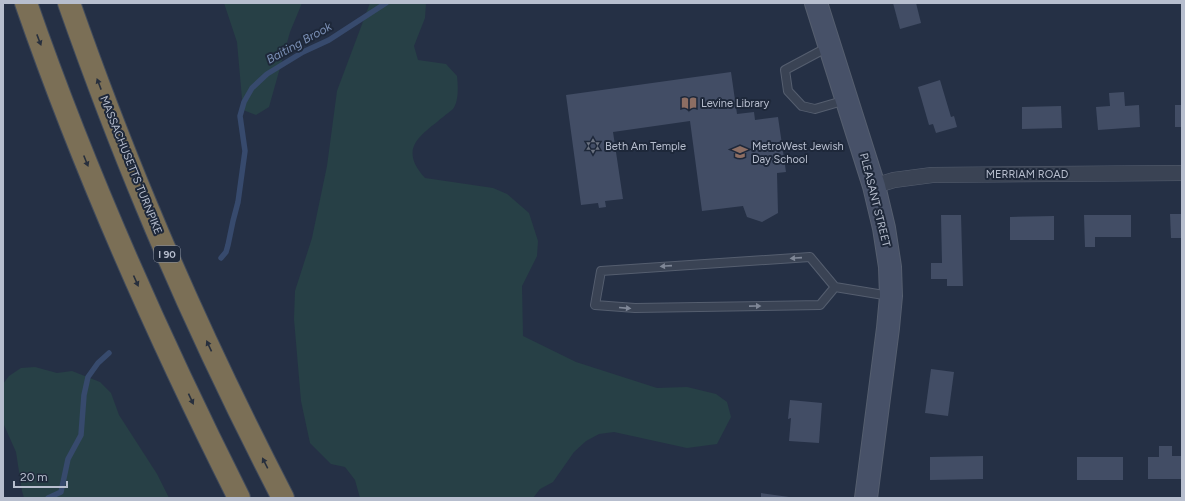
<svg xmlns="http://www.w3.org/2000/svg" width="1185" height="501" font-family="Figtree,sans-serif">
<rect width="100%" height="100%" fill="#253045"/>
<!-- green -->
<g fill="#274046">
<polygon points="224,3 302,3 290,32 269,107 256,115 243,110 237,42"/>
<path d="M370,3H426L425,18L414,46L418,60L446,64L457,76C458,85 459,101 453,109C450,112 446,114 443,117C420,136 398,148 425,178L493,188L507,194L529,213L538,241L537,256L522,286L523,336L576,362L657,388L687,387L716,394L727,402L731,417L717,444L687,448L614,432L599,434L586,441L574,452L553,482L540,489L533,498H360L355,480L345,467L331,464L310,443L301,401L294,319L295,291L312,238L327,166L337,91Z"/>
<polygon points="35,367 57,373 72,371 100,382 111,393 119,415 157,474 169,498 24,498 22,491 16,452 4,425 3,384 9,376 21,368"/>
</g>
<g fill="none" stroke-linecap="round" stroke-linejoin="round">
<!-- stream -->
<g stroke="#374a6d" stroke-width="5.5">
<polyline points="221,258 226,252 228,245 233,221 238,202 245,151 240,116 244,102 252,88 267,74 303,52 329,40 386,3"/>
<polyline points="48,498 61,492 68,459 81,435 84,395 88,377 98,363 109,353"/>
</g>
</g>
<!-- building -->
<g fill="#424d65">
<polygon points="893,3 916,3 921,23 900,29"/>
<polygon points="731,72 737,114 754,112 755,120 778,117 786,172 777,173 778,213 762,222 747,217 743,206 702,211 690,121 613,132 623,199 605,201 606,207 599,208 598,203 581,205 566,95"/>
<polygon points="940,80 951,117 954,116 957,127 936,133 933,124 929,125 918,87"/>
<polygon points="1124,92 1125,106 1139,105 1140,127 1098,130 1096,107 1110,106 1109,93"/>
<rect x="1175" y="105" width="7" height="22"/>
<polygon points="1061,106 1062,128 1022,129 1022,107"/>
<polygon points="1170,214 1182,214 1182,238 1171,238"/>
<polygon points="941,215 961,215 963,286 947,286 947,279 931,279 931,263 942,263"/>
<polygon points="1084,215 1131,215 1131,237 1095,237 1095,247 1085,247"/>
<polygon points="1054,216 1054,240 1010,240 1010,217"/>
<polygon points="931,369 954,372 948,416 925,413"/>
<polygon points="790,400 822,403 819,443 789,441 791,418 788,419"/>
<polygon points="1159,446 1172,446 1172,456 1182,456 1182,479 1148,479 1148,457 1159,457"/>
<polygon points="983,456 983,479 930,480 930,457"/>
<rect x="1077" y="457" width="46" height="23"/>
<polygon points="761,493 789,497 789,498 761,498"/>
</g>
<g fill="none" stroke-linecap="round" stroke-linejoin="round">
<!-- lane casing -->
<g stroke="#555e6f" stroke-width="10">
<g id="lane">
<polyline points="828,47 785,70 788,91 802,106 815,109 846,100"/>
<polyline points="835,287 820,305 635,308 595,305 601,271 810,257 835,287 890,296"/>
</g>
</g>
<!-- street casing -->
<g stroke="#555e6f" stroke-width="16">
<polyline id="street" points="874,186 894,180 932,175 1182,173"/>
</g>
<!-- secondary casing -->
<g stroke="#555e6f" stroke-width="24">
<polyline id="secondary" points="816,3 874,186 884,228 890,267 891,296 888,328 866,498"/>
</g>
<!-- highway casing -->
<g stroke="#414b5c" stroke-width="24">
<g id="highway">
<path d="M26,3C85,173 158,337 239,498"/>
<path d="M69,3C93,71 119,140 147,207C188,306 234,403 283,498"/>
</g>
</g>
<!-- lane -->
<use href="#lane" stroke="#3a4354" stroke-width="8"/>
<!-- street -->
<use href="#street" stroke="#3a4354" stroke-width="15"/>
<!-- secondary -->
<use href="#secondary" stroke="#475168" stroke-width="22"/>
<!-- highway -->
<use href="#highway" stroke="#7b6f56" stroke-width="22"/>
</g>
<!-- one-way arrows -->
<defs><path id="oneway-solid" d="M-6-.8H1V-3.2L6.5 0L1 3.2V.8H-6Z"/></defs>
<g fill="#272f3d">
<use href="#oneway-solid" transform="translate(39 40) rotate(69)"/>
<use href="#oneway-solid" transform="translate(99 84) rotate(-111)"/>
<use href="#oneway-solid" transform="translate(86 161) rotate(68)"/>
<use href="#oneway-solid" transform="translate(136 281) rotate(66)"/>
<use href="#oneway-solid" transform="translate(209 346) rotate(-115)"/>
<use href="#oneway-solid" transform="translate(191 399) rotate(65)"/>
<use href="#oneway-solid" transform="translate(265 463) rotate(-117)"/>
</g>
<g fill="#7f8797">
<use href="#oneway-solid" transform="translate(796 258) rotate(176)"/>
<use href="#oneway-solid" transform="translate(666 266) rotate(176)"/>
<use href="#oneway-solid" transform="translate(755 306) rotate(-1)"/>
<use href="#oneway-solid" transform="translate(625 308) rotate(5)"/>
</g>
<!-- icons -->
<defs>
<g id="library-bare" transform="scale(1.2)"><path d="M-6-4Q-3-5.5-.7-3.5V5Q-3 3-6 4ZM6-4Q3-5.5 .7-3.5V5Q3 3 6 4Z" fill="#8d6e63" stroke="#1e283a" stroke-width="2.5" paint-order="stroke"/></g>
<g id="synagogue-bare" transform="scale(1.2)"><path d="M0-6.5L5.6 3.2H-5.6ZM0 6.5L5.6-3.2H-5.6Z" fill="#6b7280" stroke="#1e283a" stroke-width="2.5" paint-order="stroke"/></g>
<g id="school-bare" transform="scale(1.2)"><path d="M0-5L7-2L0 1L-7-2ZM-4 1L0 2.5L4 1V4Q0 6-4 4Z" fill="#8d6e63" stroke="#1e283a" stroke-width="2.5" paint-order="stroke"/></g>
</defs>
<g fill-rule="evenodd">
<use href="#library-bare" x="689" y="103"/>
<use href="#synagogue-bare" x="593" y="146"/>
<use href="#school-bare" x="740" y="152"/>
</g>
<g text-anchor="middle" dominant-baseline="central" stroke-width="4" stroke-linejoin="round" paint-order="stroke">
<!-- shield labels -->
<rect fill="#1e283a" stroke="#8991a2" stroke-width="1" x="154" y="246" width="26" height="16" rx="3"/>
<g font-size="10" font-weight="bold" fill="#b7bece">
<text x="167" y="254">I 90</text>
</g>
<!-- poi labels -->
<g font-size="11" fill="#b7bece" stroke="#1e283a" text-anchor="start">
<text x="701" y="103">Levine Library</text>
<text x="605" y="146">Beth Am Temple</text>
<text x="752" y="146">MetroWest Jewish<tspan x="752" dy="13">Day School</tspan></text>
</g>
<!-- street labels -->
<g font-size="11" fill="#b7bece" stroke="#1e283a">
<text transform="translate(131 165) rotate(68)">MASSACHUSETTS TURNPIKE</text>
<text x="1027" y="174">MERRIAM ROAD</text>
<text transform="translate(875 200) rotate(76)">PLEASANT STREET</text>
</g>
<!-- water labels -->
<g font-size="12" font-style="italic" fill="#7c91b7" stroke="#1e283a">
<text transform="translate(299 43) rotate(-29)">Baiting Brook</text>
</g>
</g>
<!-- border -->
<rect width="1185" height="501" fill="none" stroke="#b7bece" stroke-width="8"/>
<!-- scale -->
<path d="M14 481v6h53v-6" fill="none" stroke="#b7bece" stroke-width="2"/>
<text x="20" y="481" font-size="12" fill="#b7bece" stroke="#1e283a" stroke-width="3" paint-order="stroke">20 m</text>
</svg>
